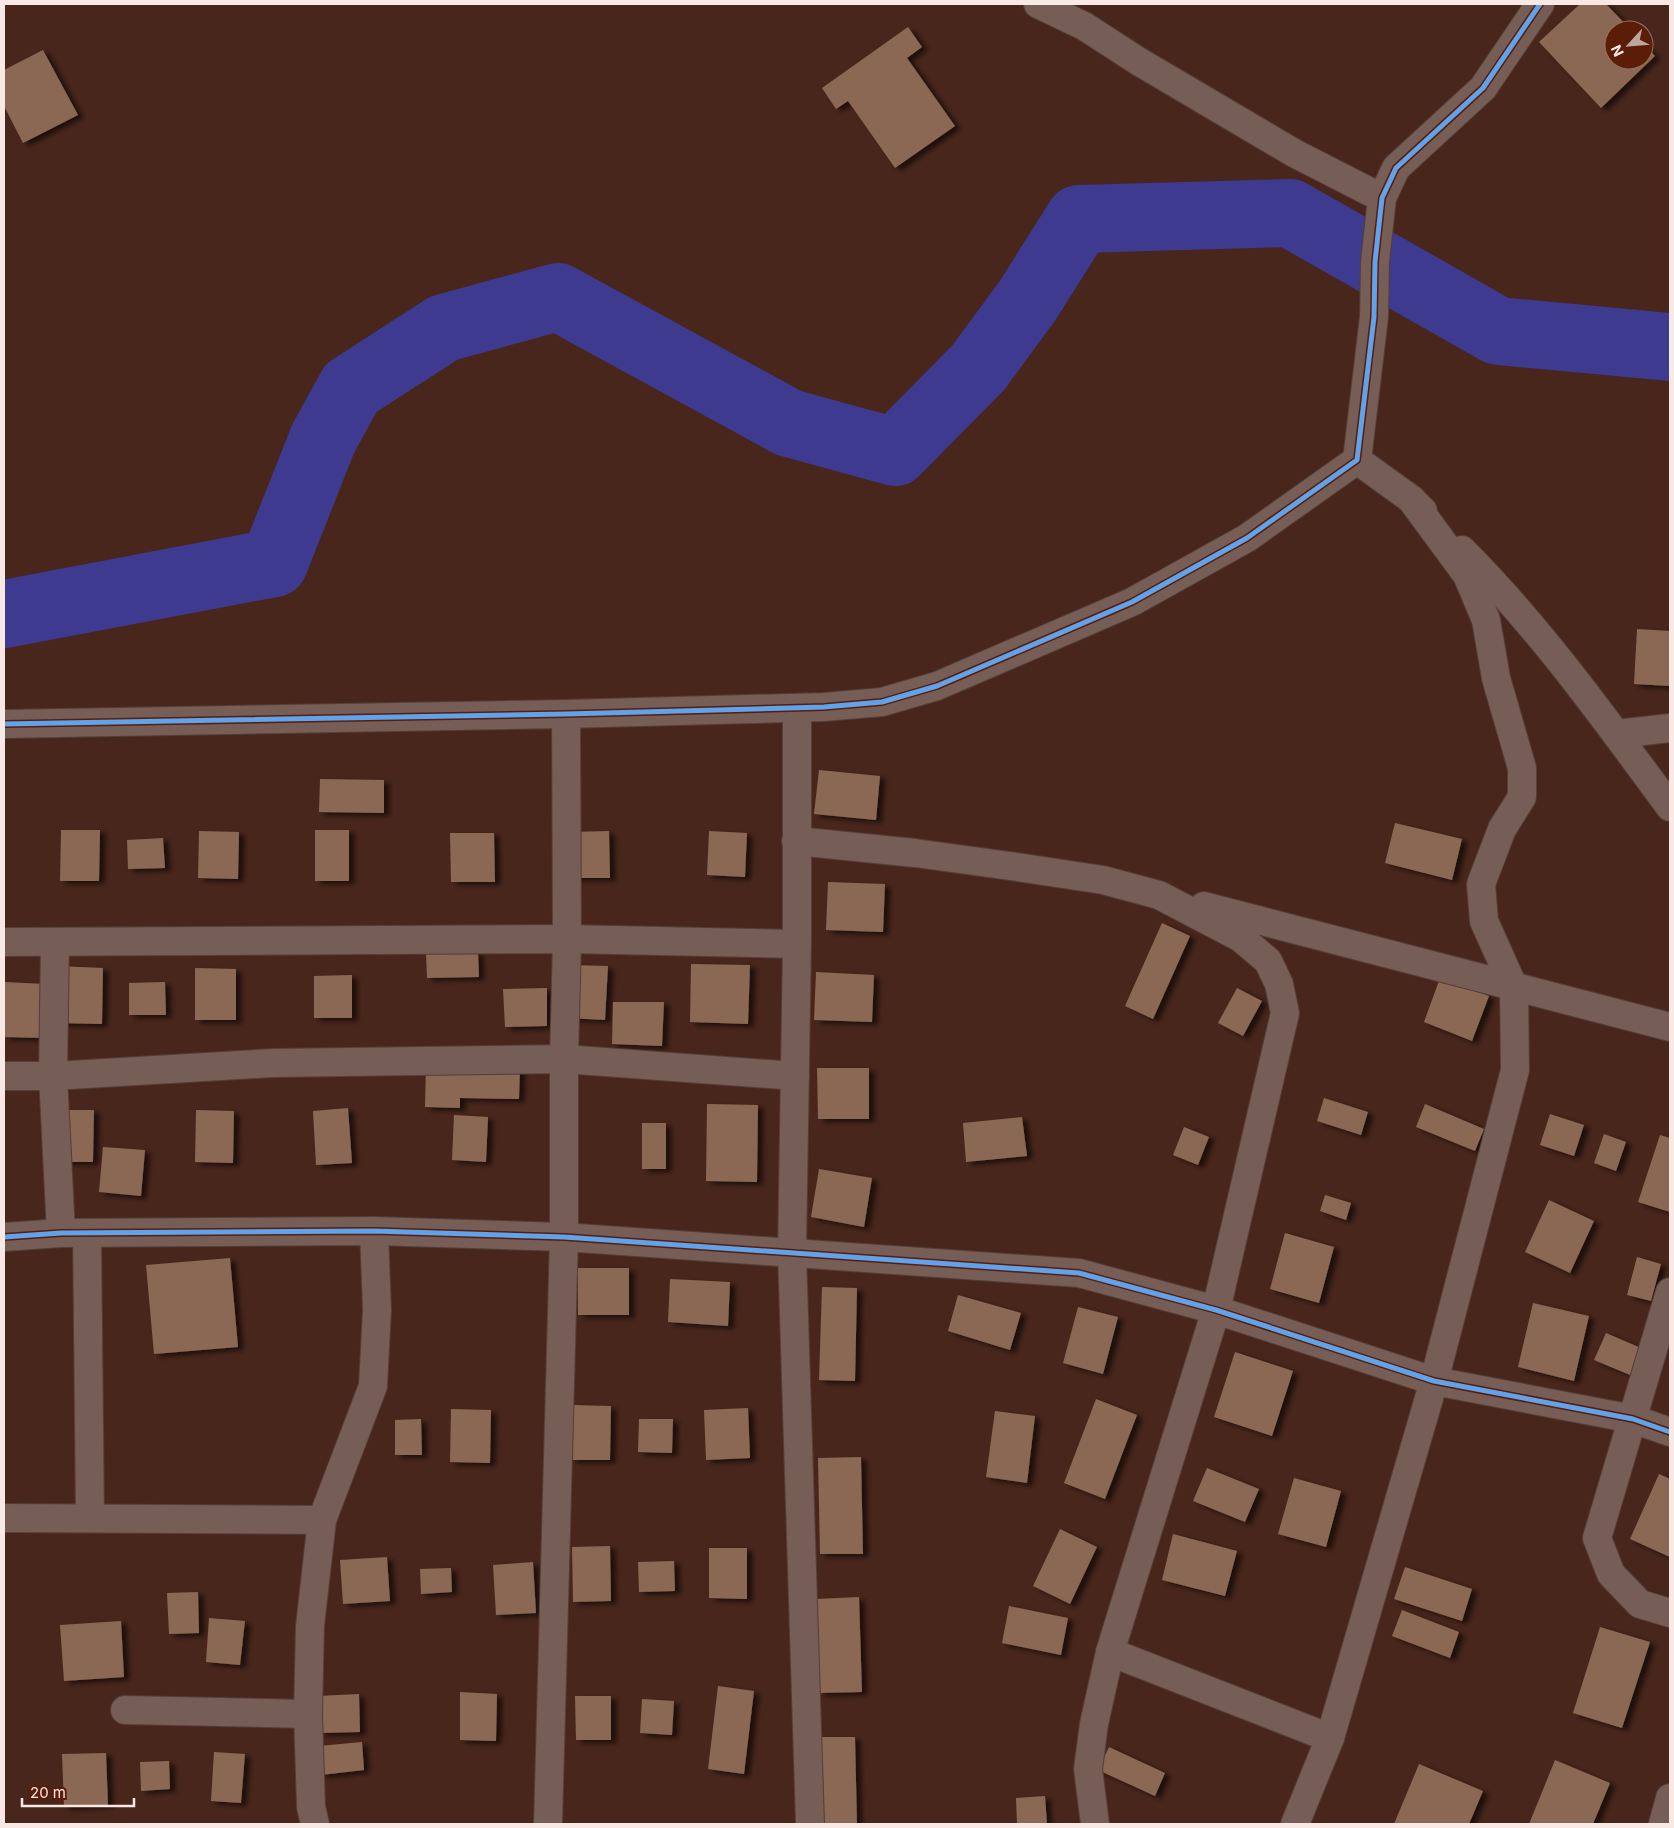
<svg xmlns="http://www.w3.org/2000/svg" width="1674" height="1828" font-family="Inter,sans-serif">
<defs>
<filter id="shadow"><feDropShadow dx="5.5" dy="3" stdDeviation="2.5" flood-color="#0009"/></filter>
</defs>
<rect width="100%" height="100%" fill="#48261b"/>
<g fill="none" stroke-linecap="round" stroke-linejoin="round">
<!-- river -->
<polyline stroke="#3d3a90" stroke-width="68" points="4,614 274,563 323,439 351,388 444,328 558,297 789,423 895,452 978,368 1028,300 1079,219 1290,213 1498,331 1670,347"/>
</g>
<!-- building -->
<g fill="#8b6853" filter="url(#shadow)">
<polygon points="1580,4 1606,4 1631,30 1614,30 1614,60 1644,60 1644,44 1655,56 1601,108 1539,42"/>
<polygon points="908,27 922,47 907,58 955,126 895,168 848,101 836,109 822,88"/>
<polygon points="43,50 78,115 23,143 4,106 4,70"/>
<polygon points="1637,629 1670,631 1670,686 1634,684"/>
<polygon points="819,770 880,776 876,820 814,814"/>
<polygon points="320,779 384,780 384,813 319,812"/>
<polygon points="1395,823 1462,839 1452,880 1385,863"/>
<polygon points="61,830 100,830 99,881 60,881"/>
<rect x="315" y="830" width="34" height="51"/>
<polygon points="199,831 239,832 238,879 198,878"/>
<polygon points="609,831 610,878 571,878 571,832"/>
<polygon points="709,831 747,833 745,877 707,875"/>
<polygon points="450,833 494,833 495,882 451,882"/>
<polygon points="163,838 165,868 128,869 127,840"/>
<polygon points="828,882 885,884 883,932 826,930"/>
<polygon points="1162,923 1190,936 1153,1019 1125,1006"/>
<polygon points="478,952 479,977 427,978 426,954"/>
<polygon points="691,964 750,965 748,1024 690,1022"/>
<polygon points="570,965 608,966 605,1020 568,1018"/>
<polygon points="57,966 103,968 102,1024 56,1023"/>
<polygon points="195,968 236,969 236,1020 195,1020"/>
<polygon points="816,972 874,975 872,1022 814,1020"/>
<polygon points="352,975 352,1018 314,1018 314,976"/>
<polygon points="1440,978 1489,996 1472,1041 1424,1022"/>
<polygon points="4,982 45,984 43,1038 4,1037"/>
<polygon points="165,982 166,1015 129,1015 129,983"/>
<polygon points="547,988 547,1026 505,1027 503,989"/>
<polygon points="1237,988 1262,1001 1243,1036 1218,1023"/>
<polygon points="613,1002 664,1002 662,1046 612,1044"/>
<polygon points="426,1064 520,1067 519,1099 460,1098 460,1108 425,1107"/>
<polygon points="817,1068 869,1068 869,1119 818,1119"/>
<polygon points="1324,1098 1368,1112 1361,1135 1317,1121"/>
<polygon points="707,1104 758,1105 757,1182 706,1181"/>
<polygon points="1425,1104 1484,1129 1475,1151 1416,1127"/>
<polygon points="348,1108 352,1163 316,1165 313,1111"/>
<polygon points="62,1110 94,1110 93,1162 62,1162"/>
<polygon points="196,1110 234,1111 233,1163 195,1162"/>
<polygon points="1550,1114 1584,1125 1574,1156 1540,1145"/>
<polygon points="454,1115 488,1117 486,1162 452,1160"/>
<polygon points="1022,1117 1027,1156 966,1162 963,1123"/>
<rect x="642" y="1123" width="24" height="46"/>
<polygon points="1184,1127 1209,1137 1198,1165 1173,1155"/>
<polygon points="1604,1134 1626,1142 1616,1171 1594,1163"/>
<polygon points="1660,1135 1670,1138 1670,1212 1638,1202"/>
<polygon points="103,1147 145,1150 141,1196 99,1192"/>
<polygon points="819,1169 872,1178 864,1227 811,1217"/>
<polygon points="1325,1195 1351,1203 1346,1220 1320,1211"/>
<polygon points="1549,1200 1594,1221 1570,1273 1525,1252"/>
<polygon points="1285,1233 1334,1247 1319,1303 1270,1289"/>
<polygon points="1637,1257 1661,1264 1651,1301 1627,1295"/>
<polygon points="230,1258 238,1347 154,1354 146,1265"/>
<rect x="578" y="1268" width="51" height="47"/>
<polygon points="670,1279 730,1282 728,1326 668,1322"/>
<polygon points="822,1287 857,1288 855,1381 819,1380"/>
<polygon points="958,1295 1021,1313 1010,1350 948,1331"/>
<polygon points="1533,1303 1589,1316 1574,1381 1518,1367"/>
<polygon points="1078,1307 1118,1317 1103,1374 1063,1363"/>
<polygon points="1606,1333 1641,1348 1630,1375 1594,1360"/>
<polygon points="1235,1352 1293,1371 1272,1436 1214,1417"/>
<polygon points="1096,1399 1137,1415 1105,1499 1064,1483"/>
<polygon points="572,1405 611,1406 610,1460 571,1460"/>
<polygon points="748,1408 750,1458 706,1460 704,1410"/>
<polygon points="451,1409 491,1410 490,1463 450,1462"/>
<polygon points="995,1411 1035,1416 1027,1483 986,1477"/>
<polygon points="421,1419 422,1455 395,1455 395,1420"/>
<polygon points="639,1419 673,1419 672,1453 638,1452"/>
<polygon points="861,1457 863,1554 820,1554 818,1458"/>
<polygon points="1207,1468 1259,1489 1245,1522 1193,1501"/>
<polygon points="1659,1474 1670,1479 1670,1557 1630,1539"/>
<polygon points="1294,1478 1341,1491 1326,1547 1278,1534"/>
<polygon points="1060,1529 1097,1547 1070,1604 1033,1586"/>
<polygon points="1173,1534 1237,1551 1225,1596 1162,1580"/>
<polygon points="610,1546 611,1601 573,1602 572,1547"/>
<polygon points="709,1548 747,1548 747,1599 709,1598"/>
<polygon points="387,1557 390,1601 343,1604 340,1560"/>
<polygon points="674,1561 675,1591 639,1592 638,1562"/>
<polygon points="533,1562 536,1613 496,1615 493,1565"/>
<polygon points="1405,1567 1472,1589 1462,1621 1394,1599"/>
<polygon points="451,1568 452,1592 421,1594 420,1569"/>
<polygon points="198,1592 199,1633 169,1634 167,1593"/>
<polygon points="859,1597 862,1692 819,1693 816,1599"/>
<polygon points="1009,1606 1068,1618 1061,1655 1002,1643"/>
<polygon points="1402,1610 1459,1632 1450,1658 1392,1636"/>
<polygon points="209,1618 245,1621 240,1665 206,1662"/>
<polygon points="121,1621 124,1677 64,1681 60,1625"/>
<polygon points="1600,1627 1650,1642 1622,1728 1573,1713"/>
<polygon points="718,1686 754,1691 744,1774 708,1769"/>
<polygon points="460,1692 497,1694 496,1741 460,1740"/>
<polygon points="359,1694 360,1732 320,1733 318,1696"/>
<polygon points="575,1696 611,1696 611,1740 576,1740"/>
<polygon points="642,1699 674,1701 672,1735 640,1733"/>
<polygon points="817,1737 855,1737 857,1824 819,1824"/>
<polygon points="362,1742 364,1770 321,1775 319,1746"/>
<polygon points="1109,1747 1165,1773 1155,1796 1098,1770"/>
<polygon points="214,1752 245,1754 241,1803 211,1801"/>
<polygon points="106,1753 108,1805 64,1807 62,1754"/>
<polygon points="1555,1760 1610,1783 1593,1824 1529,1824"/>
<polygon points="169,1761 170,1789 141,1791 140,1762"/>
<polygon points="1419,1764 1483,1791 1469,1824 1394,1824"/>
<polygon points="1045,1796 1047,1824 1017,1824 1016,1798"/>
</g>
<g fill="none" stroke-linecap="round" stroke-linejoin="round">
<!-- minor casing -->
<g stroke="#543e37" stroke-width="30">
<g id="minor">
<polyline points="1038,4 1084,26 1138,61 1294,153 1382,198"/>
<polyline points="1357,460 1411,499 1423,511"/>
<path d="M1462,550C1540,628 1605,719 1670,807"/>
<polyline points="797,708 797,944 792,1252 810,1824"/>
<polyline points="4,724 566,714 824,707 882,702 937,686 1132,602 1247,538 1357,460 1374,317 1375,262 1382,198 1396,168 1483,88 1540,4"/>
<polyline points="1616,734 1670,728"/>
<polyline points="796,841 915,853 1010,866 1103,880 1159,895 1241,938 1268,961 1279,984 1285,1013 1216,1310 1110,1652 1094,1724 1088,1769 1095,1824"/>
<polyline points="1204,906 1670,1027"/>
<polyline points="4,942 567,939 797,944"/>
<polyline points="55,942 53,1076 61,1233"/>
<polyline points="4,1076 53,1076 273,1063 564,1059 795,1076"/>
<polyline points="87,1233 90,1518"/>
<polyline points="4,1237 61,1233 374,1231 564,1237 1079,1273 1216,1310 1434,1381 1633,1419 1670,1432"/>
<polyline points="1670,1292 1597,1538 1611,1574 1640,1604 1670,1613"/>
<polyline points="4,1518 322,1520"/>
<polyline points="1110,1652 1330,1738"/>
<polyline points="125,1710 308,1714"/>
<polyline points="315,1824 311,1807 308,1714 310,1626 322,1520 373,1386 377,1310 374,1231"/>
<polyline points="548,1824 564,1237 564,1059 567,939 566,714"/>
<polyline points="1295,1824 1330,1738 1434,1381 1515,1070 1514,988 1484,921 1481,884 1502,829 1522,797 1522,768 1496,678 1486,620 1467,575 1411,499"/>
<polyline points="1663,1824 1670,1798"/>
</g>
</g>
<!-- minor -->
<use href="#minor" stroke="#765d56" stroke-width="28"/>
<!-- cycleway casing -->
<g stroke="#5b1d08" stroke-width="8">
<g id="cycleway">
<polyline points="4,724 566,714 824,707 882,702 937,686 1132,602 1247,538 1357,460 1374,317 1375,262 1382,198 1396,168 1483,88 1540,4"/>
<polyline points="4,1237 61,1233 374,1231 564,1237 1079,1273 1216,1310 1434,1381 1633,1419 1670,1432"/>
</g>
</g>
<!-- cycleway -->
<use href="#cycleway" stroke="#60a3ed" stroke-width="5"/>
</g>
<!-- border -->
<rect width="1674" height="1828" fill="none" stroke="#f9e9e4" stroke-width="10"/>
<!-- north arrow -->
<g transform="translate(1629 45) rotate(244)"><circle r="24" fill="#5b1d08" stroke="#9a6f60"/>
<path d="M0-4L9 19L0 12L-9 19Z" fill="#bba59e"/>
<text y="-8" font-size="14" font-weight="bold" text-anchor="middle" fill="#f9e9e4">N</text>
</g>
<!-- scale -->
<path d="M22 1798v8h112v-8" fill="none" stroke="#f9e9e4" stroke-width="2.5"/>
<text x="30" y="1798" font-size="15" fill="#f9e9e4" stroke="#5b1d08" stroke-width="4" paint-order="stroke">20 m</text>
</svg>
